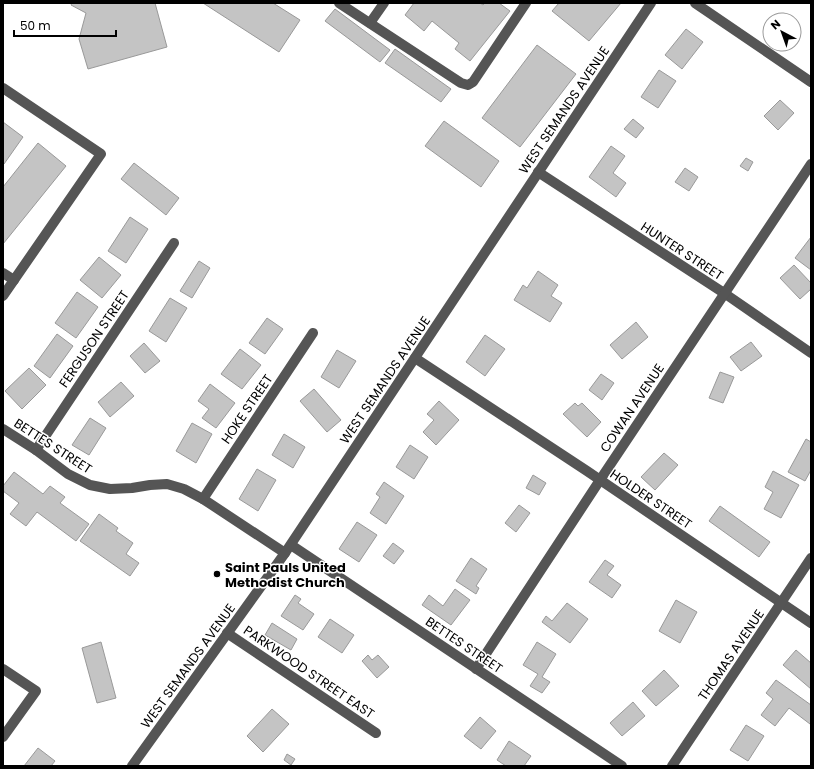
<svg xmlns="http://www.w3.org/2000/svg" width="814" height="769" font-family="Poppins,sans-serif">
<rect width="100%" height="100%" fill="#fff"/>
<!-- building -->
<g fill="#c4c4c4" stroke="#999">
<polygon points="72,3 155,3 167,47 88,69 79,39 86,13 71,5"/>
<polygon points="203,3 273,3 300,20 279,52"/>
<polygon points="414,3 480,3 483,5 485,3 499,3 510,11 470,61 455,49 459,43 432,21 424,31 405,15"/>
<polygon points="559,3 621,3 589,41 552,11"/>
<polygon points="335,9 390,50 380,62 325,21"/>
<polygon points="686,29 703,42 682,69 665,55"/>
<polygon points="537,45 576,74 520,147 482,118"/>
<polygon points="395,49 451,89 441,102 385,63"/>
<polygon points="659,70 676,81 658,108 641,97"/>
<polygon points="780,100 794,113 778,130 764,116"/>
<polygon points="633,119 644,128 636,138 624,129"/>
<polygon points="444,121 499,161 481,187 425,146"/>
<polygon points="3,122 23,137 4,164 3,163"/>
<polygon points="38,143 66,166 3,244 3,187"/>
<polygon points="611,146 625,156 613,173 626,183 616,197 589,177"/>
<polygon points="746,158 753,162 748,171 740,166"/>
<polygon points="134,163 179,198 166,215 121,179"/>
<polygon points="685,168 698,177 689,191 675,182"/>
<polygon points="130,217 148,229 126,263 108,251"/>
<polygon points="811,237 811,270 795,258"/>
<polygon points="99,257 121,275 102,298 80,280"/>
<polygon points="199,261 210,268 192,298 180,291"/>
<polygon points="794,265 811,283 811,289 800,299 780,278"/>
<polygon points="538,271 558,285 551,296 562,303 550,322 514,300 523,285 527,288"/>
<polygon points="77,292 98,307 76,338 55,323"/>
<polygon points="170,298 187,308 166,342 149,331"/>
<polygon points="267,318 283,329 265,354 249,343"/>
<polygon points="636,322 648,337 622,359 610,345"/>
<polygon points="57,334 73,346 50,378 34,366"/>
<polygon points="485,335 505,349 485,376 466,362"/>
<polygon points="751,342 762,356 741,371 730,357"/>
<polygon points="144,343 160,361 145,373 130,356"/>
<polygon points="240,349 261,365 242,389 221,374"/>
<polygon points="337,350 356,361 339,388 321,377"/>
<polygon points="29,368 46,385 22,409 5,391"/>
<polygon points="720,372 734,377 723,403 709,398"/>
<polygon points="601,374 614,383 602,400 589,390"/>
<polygon points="121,382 134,396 110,417 98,402"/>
<polygon points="210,384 235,403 216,428 202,418 209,409 198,401"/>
<polygon points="314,389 341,420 327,432 300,401"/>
<polygon points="439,401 459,420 436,445 423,432 434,420 427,414"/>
<polygon points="575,403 578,406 582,403 601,422 587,437 563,414"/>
<polygon points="90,418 106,428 89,455 72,445"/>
<polygon points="192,423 212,434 196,463 176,451"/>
<polygon points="284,434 305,447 293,468 272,455"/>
<polygon points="806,439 811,442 811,470 805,481 788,472"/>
<polygon points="410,445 428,457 414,479 396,467"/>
<polygon points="664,453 678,465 655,490 641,477"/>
<polygon points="257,469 276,480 258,511 239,499"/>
<polygon points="773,471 799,485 781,518 764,509 773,492 765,487"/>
<polygon points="14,472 43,494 50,486 65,497 60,503 89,524 76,541 37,512 26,526 10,514 19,503 3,491 3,486"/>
<polygon points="533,475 546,483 539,495 526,488"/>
<polygon points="384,482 404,496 386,524 370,513 380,497 376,494"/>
<polygon points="519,505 530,513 516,532 505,523"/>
<polygon points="720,506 770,542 759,557 709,521"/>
<polygon points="99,514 118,528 116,531 133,543 126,554 139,563 130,576 80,541"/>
<polygon points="357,522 377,535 359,562 339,549"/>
<polygon points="393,543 404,551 394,564 383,556"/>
<polygon points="471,558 487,569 476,586 479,588 476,594 456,581"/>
<polygon points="605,560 614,566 607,575 621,585 612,598 589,582"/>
<polygon points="455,589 470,600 451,625 422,605 429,595 443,606"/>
<polygon points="295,595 301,599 298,603 314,614 303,630 281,616"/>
<polygon points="676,600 697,612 680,643 659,631"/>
<polygon points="567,603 588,619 570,643 542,622 546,616 552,621"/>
<polygon points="330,619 354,635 342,653 318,637"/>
<polygon points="272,623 297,639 291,650 265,635"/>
<polygon points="101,642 116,698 97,703 82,648"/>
<polygon points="537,642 556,654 542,677 550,682 542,693 530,686 538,674 523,665"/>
<polygon points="796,650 811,663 811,689 783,665"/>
<polygon points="368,655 372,660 378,655 389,667 377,678 362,661"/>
<polygon points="664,670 679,686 656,706 642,691"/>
<polygon points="776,680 811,705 811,722 810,724 789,708 775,726 761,715 773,699 766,693"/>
<polygon points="633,702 645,716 622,736 610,723"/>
<polygon points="272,709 289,724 263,752 247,736"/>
<polygon points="480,717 496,731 481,749 464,736"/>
<polygon points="746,725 764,736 748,761 730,750"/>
<polygon points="509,741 531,756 524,766 506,766 497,760"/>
<polygon points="38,748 55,761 51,766 24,766"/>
<polygon points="287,754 295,759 291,765 284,760"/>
</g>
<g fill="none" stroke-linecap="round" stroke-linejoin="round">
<!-- minor -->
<g stroke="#555" stroke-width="10">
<polyline points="339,3 461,83 468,85 473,82 526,3"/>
<polyline points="695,3 811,82"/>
<polyline points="370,23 384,3"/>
<polyline points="3,88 101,154 3,296"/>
<polyline points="538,172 724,293 811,353"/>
<polyline points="3,273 14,280"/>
<polyline points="415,358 587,471 811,623"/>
<polyline points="3,429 36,450 68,474 90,485 110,489 132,488 150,485 167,484 184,489 203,499 285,553"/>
<polyline points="36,450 174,243"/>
<polyline points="203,499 313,333"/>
<polyline points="291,545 622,766"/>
<polyline points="227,633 376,733"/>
<polyline points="3,669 36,691 3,737"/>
<polyline points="476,669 600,480 811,164"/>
<polyline points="132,766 285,553 651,3"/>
<polyline points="672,766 811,558"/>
</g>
</g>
<!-- markers -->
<circle fill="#000" stroke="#fff" stroke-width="1.5" cx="217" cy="574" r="4"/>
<g text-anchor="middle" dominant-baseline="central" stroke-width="3" stroke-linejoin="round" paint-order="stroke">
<!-- street labels -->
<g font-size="13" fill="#000" stroke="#fff">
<text transform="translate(564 110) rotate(-56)">WEST SEMANDS AVENUE</text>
<text transform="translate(682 251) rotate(33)">HUNTER STREET</text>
<text transform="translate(94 339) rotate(-56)">FERGUSON STREET</text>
<text transform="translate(385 380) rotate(-56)">WEST SEMANDS AVENUE</text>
<text transform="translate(632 408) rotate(-56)">COWAN AVENUE</text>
<text transform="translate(247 409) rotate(-56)">HOKE STREET</text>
<text transform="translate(53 446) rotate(33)">BETTES STREET</text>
<text transform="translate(651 499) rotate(34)">HOLDER STREET</text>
<text transform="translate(464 645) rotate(34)">BETTES STREET</text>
<text transform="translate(731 655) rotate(-56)">THOMAS AVENUE</text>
<text transform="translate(188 666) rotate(-54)">WEST SEMANDS AVENUE</text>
<text transform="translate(309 672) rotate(34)">PARKWOOD STREET EAST</text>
</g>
<!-- poi labels -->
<g font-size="13" font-weight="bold" fill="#000" stroke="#fff" text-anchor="start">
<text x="225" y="567">Saint Pauls United<tspan x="225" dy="15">Methodist Church</tspan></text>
</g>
</g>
<!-- border -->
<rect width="814" height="769" fill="none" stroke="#000000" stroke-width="8"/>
<!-- north arrow -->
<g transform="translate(782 32) rotate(319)"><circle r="19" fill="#ffffff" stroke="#999999"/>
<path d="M0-3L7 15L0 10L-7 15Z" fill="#000000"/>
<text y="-6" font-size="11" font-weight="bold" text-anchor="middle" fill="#000000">N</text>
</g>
<!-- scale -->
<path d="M14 30v6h102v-6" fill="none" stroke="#000000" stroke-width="2"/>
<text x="20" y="30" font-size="12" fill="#000000" stroke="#ffffff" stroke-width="3" paint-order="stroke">50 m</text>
</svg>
